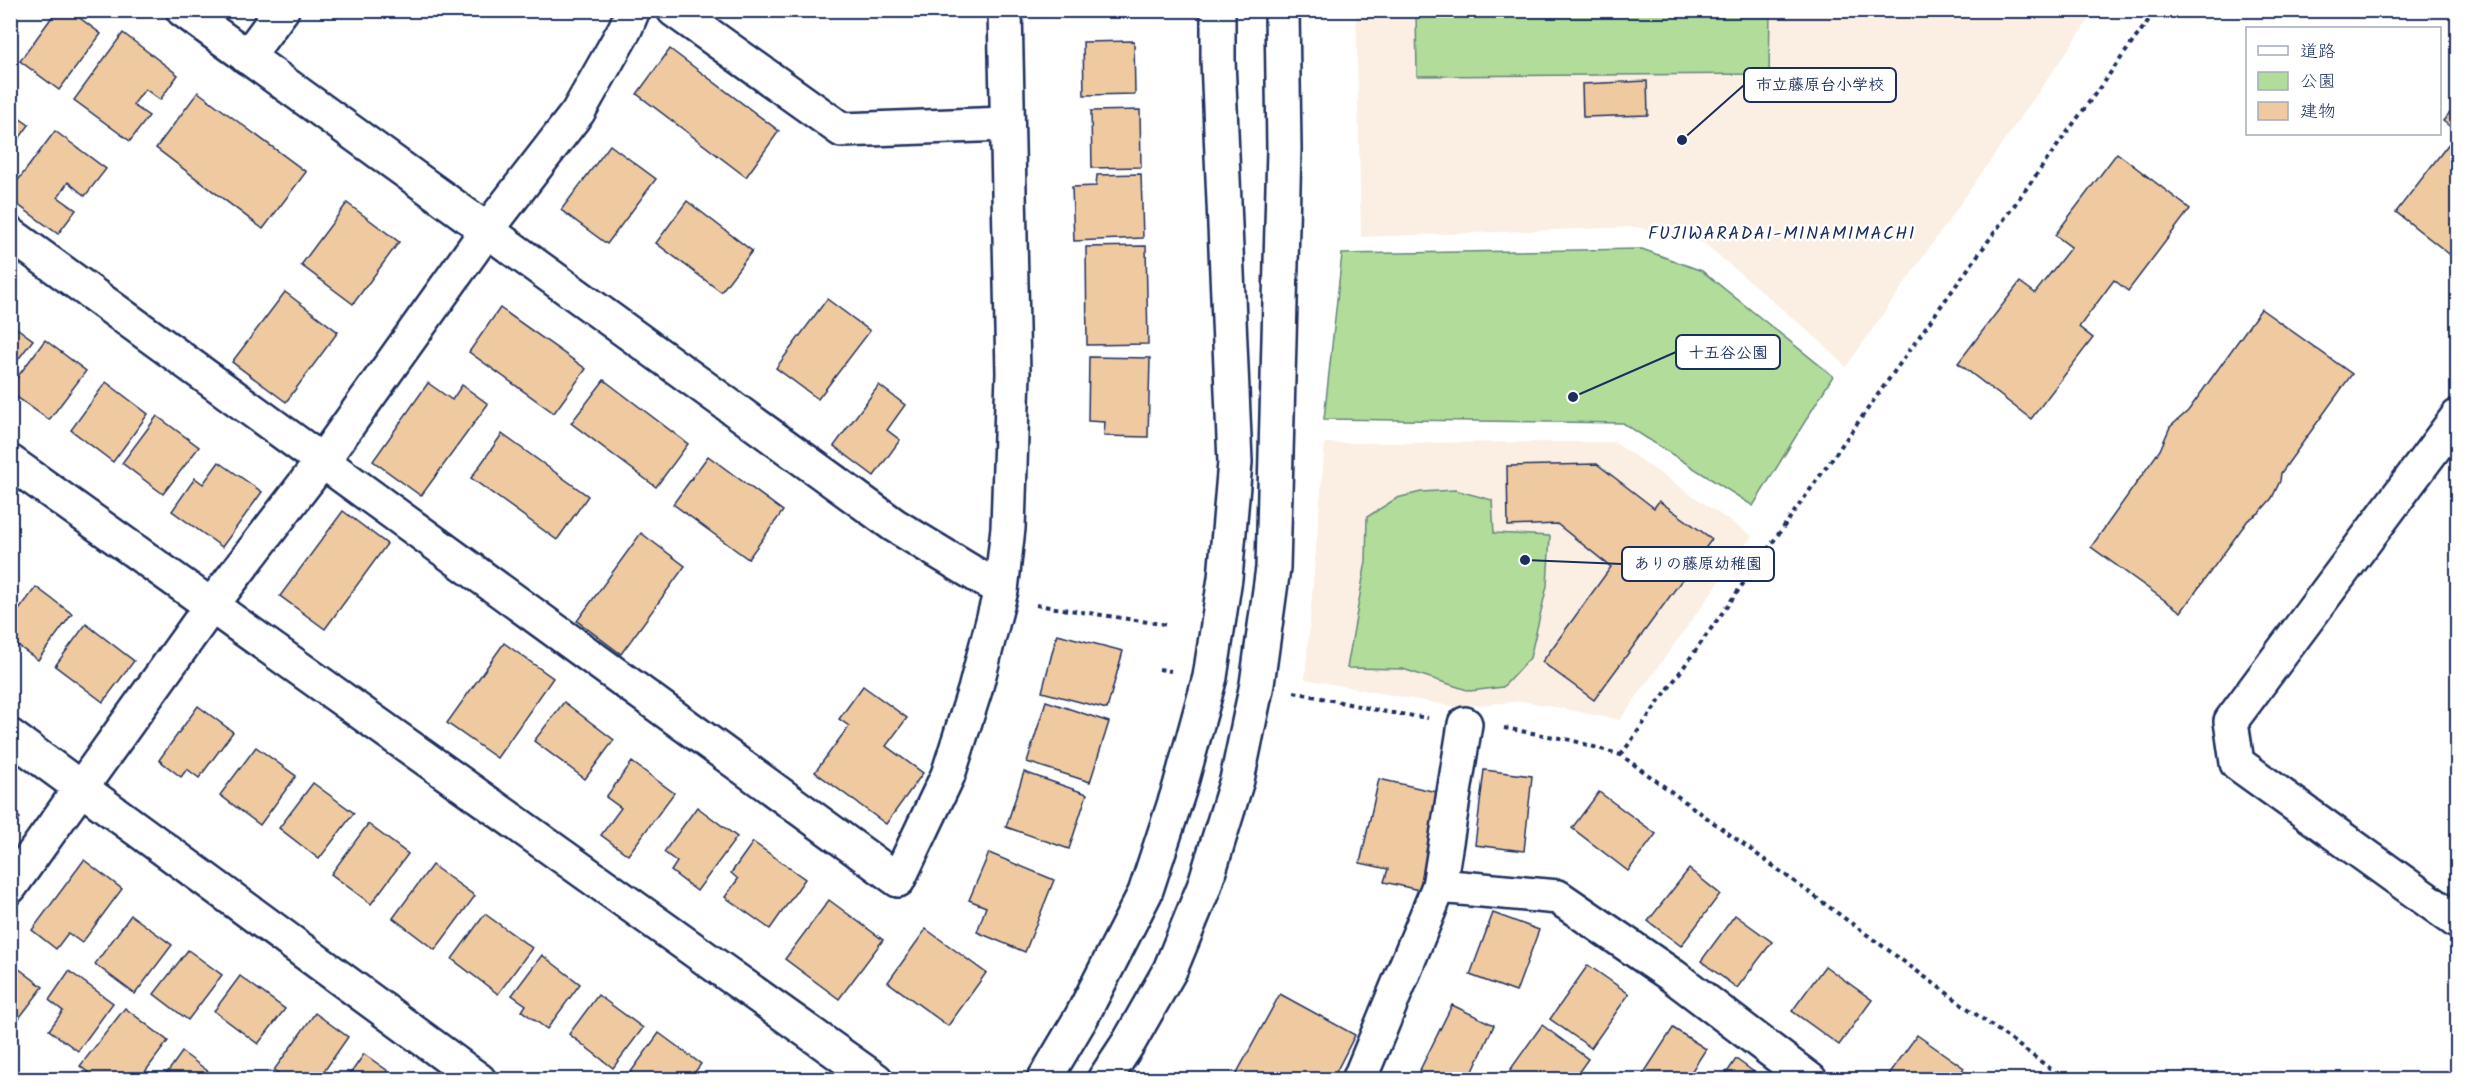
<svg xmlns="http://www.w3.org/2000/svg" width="2468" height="1090" font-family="Kalam,'Klee One',sans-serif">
<rect width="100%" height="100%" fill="#fff"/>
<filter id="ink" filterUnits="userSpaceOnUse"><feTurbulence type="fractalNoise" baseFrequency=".0167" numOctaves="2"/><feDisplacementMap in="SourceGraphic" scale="12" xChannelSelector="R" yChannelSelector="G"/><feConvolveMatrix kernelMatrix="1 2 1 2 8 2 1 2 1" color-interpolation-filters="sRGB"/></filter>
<g filter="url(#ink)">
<!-- built -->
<g fill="#faefe2">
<polygon points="1356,11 2095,11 1846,367 1820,341 1704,243 1635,227 1361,237"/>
<polygon points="1614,442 1752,536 1620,720 1524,701 1456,707 1305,679 1325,443"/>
</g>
<!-- green -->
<g fill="#b1dc9a" stroke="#66867c" stroke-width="1.5">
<polygon points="1416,11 1770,11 1769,74 1417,76"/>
<polygon points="1642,249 1702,271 1833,376 1753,506 1623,423 1324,419 1342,254"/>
<polygon points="1455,490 1492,500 1494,533 1550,536 1547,586 1530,658 1503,687 1470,691 1403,669 1347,668 1366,561 1367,517 1397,498 1421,492"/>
</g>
<!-- building -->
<g fill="#efcaa0" stroke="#1b2f5e" stroke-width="1.5">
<polygon points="57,10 69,10 101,34 59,90 20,61"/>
<polygon points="123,33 178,75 160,100 145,89 133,105 149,116 130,141 74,100"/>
<polygon points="1134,41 1135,94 1084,95 1083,42"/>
<polygon points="670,49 779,131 746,177 637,94"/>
<polygon points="1647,81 1648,115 1583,117 1582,84"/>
<polygon points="198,92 306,172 263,229 156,148"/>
<polygon points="2458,103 2458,133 2443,121"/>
<polygon points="1140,110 1141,167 1092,168 1091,111"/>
<polygon points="10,112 29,125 10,151"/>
<polygon points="55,131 106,169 85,196 68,182 58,197 76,210 58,234 10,199 10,191"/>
<polygon points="2457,133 2458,134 2458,261 2396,212"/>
<polygon points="610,145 656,179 607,244 561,210"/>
<polygon points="2117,153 2190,209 2128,291 2114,280 2079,327 2093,338 2031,419 1958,363 2020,282 2035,293 2071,247 2055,235"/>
<polygon points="1141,174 1143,238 1074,241 1072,187 1096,186 1097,175"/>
<polygon points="687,201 752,251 721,292 656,243"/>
<polygon points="347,203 399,242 353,304 301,265"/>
<polygon points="1146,246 1148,344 1087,345 1086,247"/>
<polygon points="285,292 338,332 286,402 232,362"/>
<polygon points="827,299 870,331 818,399 776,368"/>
<polygon points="500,308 586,369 554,413 469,352"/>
<polygon points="2261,309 2352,374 2281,473 2280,481 2272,498 2259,513 2248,520 2181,612 2091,547 2160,450 2170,427 2188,411"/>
<polygon points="10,323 33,340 10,370"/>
<polygon points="45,340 86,371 49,420 10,392 10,387"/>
<polygon points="1089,357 1150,358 1148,437 1104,436 1105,422 1088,421"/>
<polygon points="604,380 688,444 656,487 571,423"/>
<polygon points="106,382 148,414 113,462 71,430"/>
<polygon points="428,383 452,400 462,385 488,404 421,496 373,461"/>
<polygon points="879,385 905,405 887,430 900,440 874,476 834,446"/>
<polygon points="157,416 199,447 163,494 122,463"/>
<polygon points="502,434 588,496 557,540 471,478"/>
<polygon points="708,456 783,511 748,559 673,504"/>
<polygon points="219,462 262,492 222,547 172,511 195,478 203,484"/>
<polygon points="1597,464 1654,508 1659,501 1712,539 1594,700 1542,662 1611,567 1557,524 1508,526 1507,466"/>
<polygon points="343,511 387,544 325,629 280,596"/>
<polygon points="641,533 685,566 621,654 577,621"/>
<polygon points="36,587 72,614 38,660 10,640 10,622"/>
<polygon points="86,624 134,661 103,702 55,666"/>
<polygon points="1057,634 1123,651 1107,709 1042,692"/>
<polygon points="504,643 553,678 497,758 447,723"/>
<polygon points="863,686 907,718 886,746 923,773 886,824 815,772 849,726 839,719"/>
<polygon points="1046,701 1109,722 1090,782 1027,762"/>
<polygon points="564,702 614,740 585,779 534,741"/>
<polygon points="198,706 233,732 199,778 187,769 181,777 159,760"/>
<polygon points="256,747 296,776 260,825 220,795"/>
<polygon points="632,762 674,793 628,855 601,835 621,808 606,797"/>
<polygon points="1484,770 1532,776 1524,851 1475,845"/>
<polygon points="1024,772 1087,794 1069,849 1006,827"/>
<polygon points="1379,779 1441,793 1419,890 1384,882 1388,869 1360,863"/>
<polygon points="313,783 354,813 319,859 279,828"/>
<polygon points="1599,792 1656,834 1628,871 1572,828"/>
<polygon points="697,807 737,837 697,891 671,871 677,862 664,852"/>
<polygon points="10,810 20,818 10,831"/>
<polygon points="368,824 408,854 371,904 331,874"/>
<polygon points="753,842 805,879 770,929 725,897 738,879 731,873"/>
<polygon points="989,853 1054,880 1025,952 977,932 986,907 969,900"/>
<polygon points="84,860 122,889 82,943 68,933 56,949 32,930"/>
<polygon points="432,865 475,896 435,950 393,918"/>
<polygon points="1689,869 1720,894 1681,946 1648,921"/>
<polygon points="829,900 883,940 839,999 785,959"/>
<polygon points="1493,913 1539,930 1516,992 1470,975"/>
<polygon points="485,914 532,948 498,994 452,959"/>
<polygon points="131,915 172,945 135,994 95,964"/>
<polygon points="1735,915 1772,942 1737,988 1701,961"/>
<polygon points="926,929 986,973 948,1026 888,982"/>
<polygon points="188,950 222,975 188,1020 154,994"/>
<polygon points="542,955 580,984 547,1029 522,1011 526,1005 512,995"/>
<polygon points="10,962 43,987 10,1030"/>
<polygon points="1588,965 1629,994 1591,1048 1550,1019"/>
<polygon points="1825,966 1872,1000 1839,1045 1792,1011"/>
<polygon points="69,971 113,1003 78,1051 49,1030 63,1011 49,1000"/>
<polygon points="240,976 285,1009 258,1044 214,1011"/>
<polygon points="1280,994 1355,1035 1332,1080 1233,1080"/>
<polygon points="598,995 643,1028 613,1068 569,1034"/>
<polygon points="1452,1005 1494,1025 1469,1080 1415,1080"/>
<polygon points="125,1008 168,1041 139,1080 98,1080 80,1066"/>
<polygon points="315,1013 348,1037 318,1080 287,1080 274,1070"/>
<polygon points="1542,1025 1588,1059 1573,1080 1517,1080 1508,1073"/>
<polygon points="1673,1028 1706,1049 1686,1080 1647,1080 1642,1076"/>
<polygon points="659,1033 701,1064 689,1080 625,1080"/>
<polygon points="1917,1035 1964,1068 1957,1080 1885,1080"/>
<polygon points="182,1052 220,1080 162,1080"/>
<polygon points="364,1054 388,1071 383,1080 346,1080"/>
<polygon points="1736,1059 1765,1080 1722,1080"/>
</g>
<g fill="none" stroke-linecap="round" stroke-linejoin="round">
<!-- street casing -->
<g stroke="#1b2f5e" stroke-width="38">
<g id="street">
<polyline points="183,10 894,525 1001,590"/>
<polyline points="674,10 842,130 1006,124"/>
<polyline points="247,57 282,10"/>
<polyline points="10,234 898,880 948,775 975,690 1001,590 1008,528 1013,373 1005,10"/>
<polyline points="2458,416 2231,721 2237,763 2458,922"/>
<polyline points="10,462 876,1080"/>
<polyline points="10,736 479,1080"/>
<polyline points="1439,886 1558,897 1673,976 1810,1080"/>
<polyline points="10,887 211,606 323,460 487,230 578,112 625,29 633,10"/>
<polyline points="1359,1080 1439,886 1465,724"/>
</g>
</g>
<!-- secondary casing -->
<g stroke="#1b2f5e" stroke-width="38">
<g id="secondary">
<polyline points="1044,1080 1082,1016 1145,893 1179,790 1210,677 1225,578 1235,462 1218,60 1218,10"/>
<polyline points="1104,1080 1129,1042 1170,970 1204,887 1237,780 1257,684 1273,568 1284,149 1282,10"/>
</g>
</g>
<!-- path -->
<g stroke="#1b2f5e" stroke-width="4" stroke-dasharray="4.5 4.5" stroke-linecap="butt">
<polyline points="1036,605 1168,625"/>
<polyline points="1159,669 1171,671"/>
<polyline points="1294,692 1386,712 1428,718"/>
<polyline points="1504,728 1571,740 1621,755 2066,1080"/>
<polyline points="1621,755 1941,306 2156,10"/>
</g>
<!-- street -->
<use href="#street" stroke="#fff" stroke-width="33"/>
<!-- secondary -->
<use href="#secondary" stroke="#fff" stroke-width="33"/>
</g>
</g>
<g text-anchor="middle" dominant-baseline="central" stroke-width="5" stroke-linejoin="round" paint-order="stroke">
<!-- quarter labels -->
<g font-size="18" letter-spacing="1.5" fill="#1b2f5e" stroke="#fff">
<text x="1782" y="234">FUJIWARADAI-MINAMIMACHI</text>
</g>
</g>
<!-- callouts -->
<path fill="none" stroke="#1b2f5e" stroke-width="2" d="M1682 140L1744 85M1573 397L1676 352M1525 560L1622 564"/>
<g fill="#1b2f5e" stroke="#fff" stroke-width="2">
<circle cx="1682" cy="140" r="6"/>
<circle cx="1573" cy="397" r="6"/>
<circle cx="1525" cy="560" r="6"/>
</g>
<g fill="#fff" stroke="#1b2f5e" stroke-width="2">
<rect x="1744" y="68" width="152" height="34" rx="6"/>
<rect x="1676" y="335" width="104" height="34" rx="6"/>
<rect x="1622" y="547" width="152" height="34" rx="6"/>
</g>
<g font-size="16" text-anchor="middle" font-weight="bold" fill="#1b2f5e">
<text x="1820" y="90">市立藤原台小学校</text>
<text x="1728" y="358">十五谷公園</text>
<text x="1698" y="569">ありの藤原幼稚園</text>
</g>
<!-- margin -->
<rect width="2468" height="1090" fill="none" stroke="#fff" stroke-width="36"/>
<rect x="18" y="18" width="2432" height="1054" fill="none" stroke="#1b2f5e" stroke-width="2" filter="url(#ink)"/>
<!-- legend -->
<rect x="2246" y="27" width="195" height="108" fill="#ffffff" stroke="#a4acbf" stroke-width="1.5"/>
<rect x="2258" y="46" width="30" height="9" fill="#ffffff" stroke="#a4acbf" stroke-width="1.5"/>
<text x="2300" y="57" font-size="18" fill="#1b2f5e">道路</text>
<rect x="2258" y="72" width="30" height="18" fill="#b1dc9a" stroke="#a4acbf" stroke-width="1.5"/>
<text x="2300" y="87" font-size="18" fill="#1b2f5e">公園</text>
<rect x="2258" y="102" width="30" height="18" fill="#efcaa0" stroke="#a4acbf" stroke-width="1.5"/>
<text x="2300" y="117" font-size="18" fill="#1b2f5e">建物</text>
</svg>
